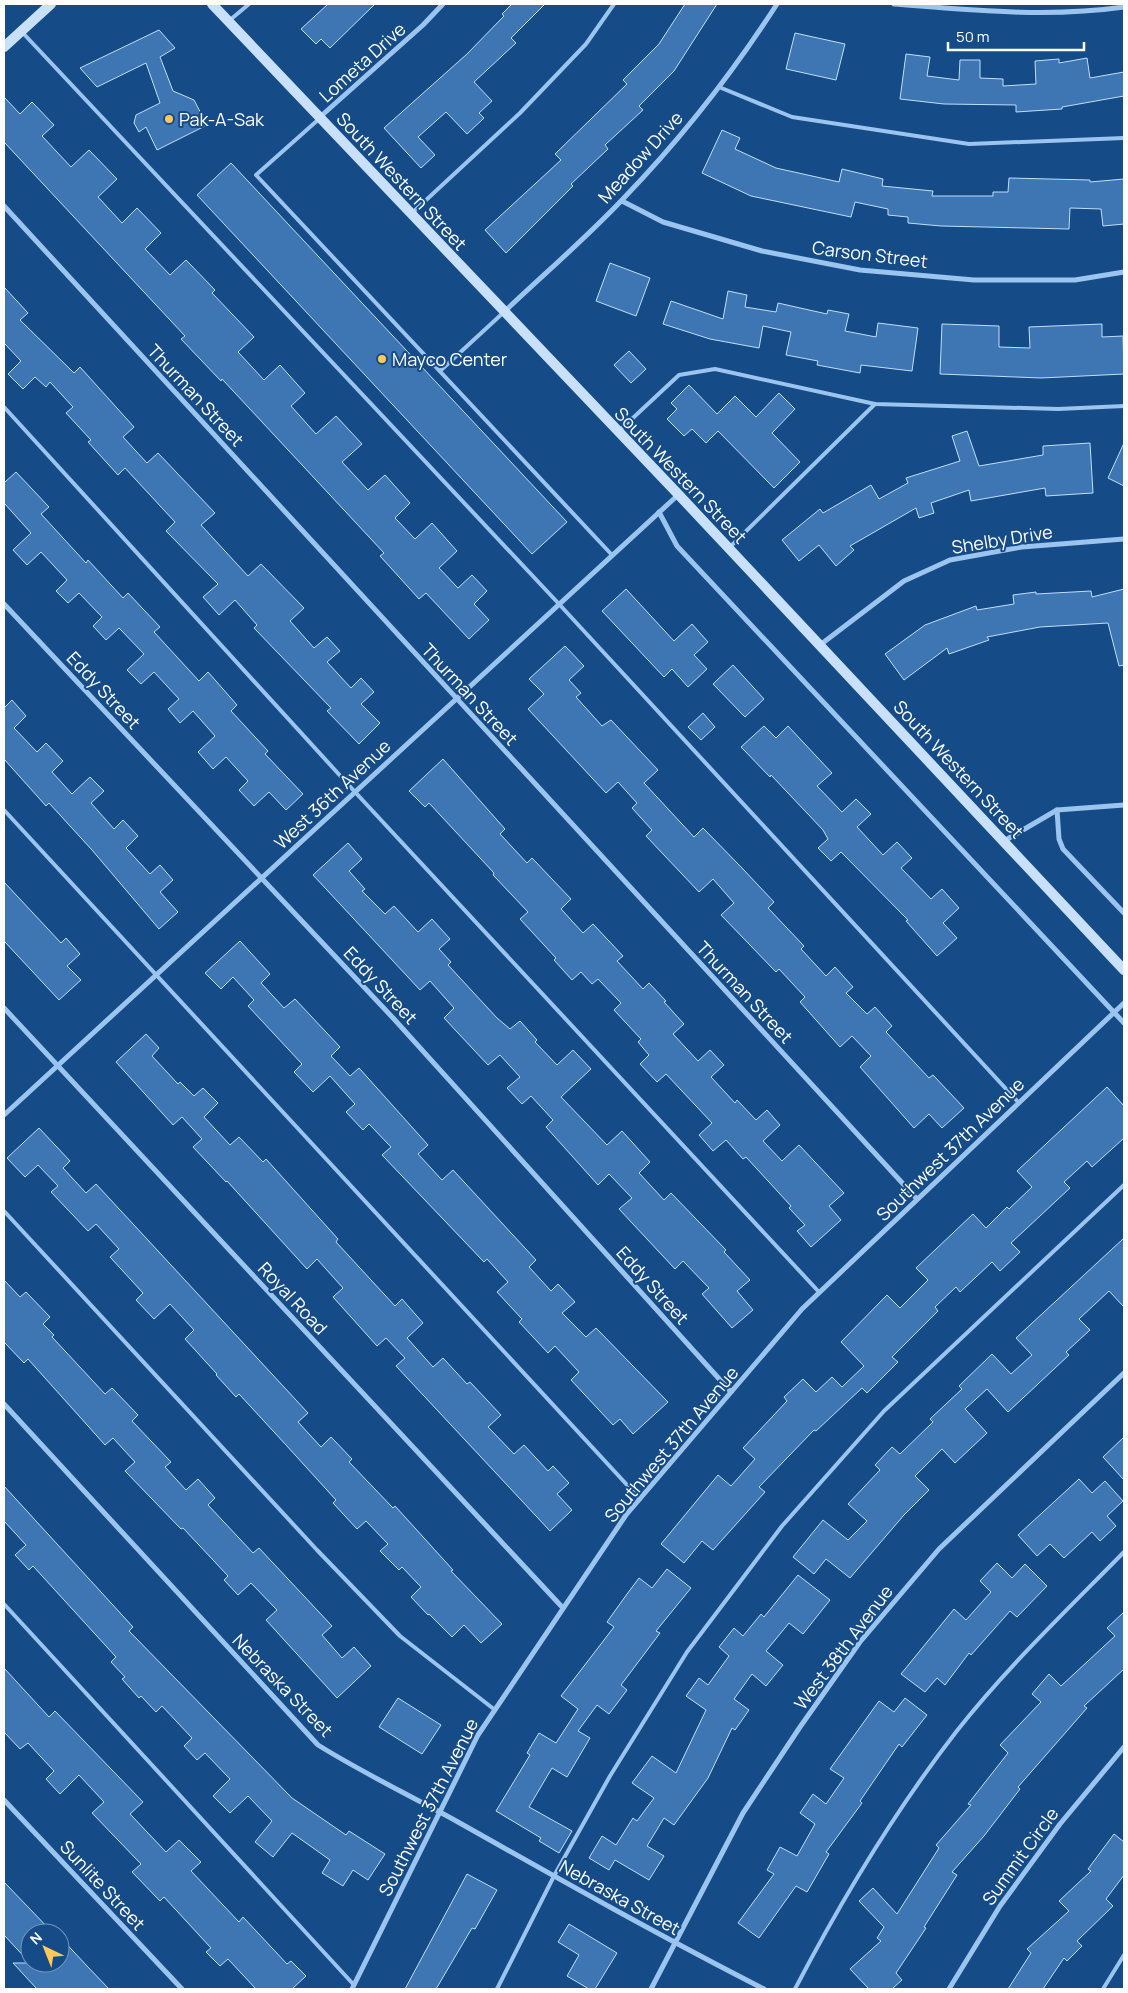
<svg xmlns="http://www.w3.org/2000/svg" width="1128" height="1993" font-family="Manrope,sans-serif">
<rect width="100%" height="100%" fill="#154c88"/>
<!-- building -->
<g fill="#3d76b2" stroke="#c1defb">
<polygon points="328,4 375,4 330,48 321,39 316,44 301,29"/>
<polygon points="512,4 545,4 511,38 516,43 474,82 492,101 479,113 484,118 467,134 446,112 418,137 435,155 421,168 384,128 467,54 504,16 502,14"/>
<polygon points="685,4 717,4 674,71 639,106 643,110 605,145 608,149 571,184 573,186 506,253 485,230 561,160 555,154 627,84 623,80 659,44"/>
<polygon points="159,30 175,48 160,57 173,91 194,100 207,125 157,150 146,127 139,132 134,123 136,115 160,103 146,63 97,87 80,68"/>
<polygon points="795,33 845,44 836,80 786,69"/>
<polygon points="906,54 930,57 927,76 959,80 960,60 980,60 980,78 1003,79 1003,86 1036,84 1035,61 1059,59 1059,63 1087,58 1090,78 1124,72 1124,96 1062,107 1062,109 1016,112 1016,105 944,104 900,99"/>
<polygon points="4,97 20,114 32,102 54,125 42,136 71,167 89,150 117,179 98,197 122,223 137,208 161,233 145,249 170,275 186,260 215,290 212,293 254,337 238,352 264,380 280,365 305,393 291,406 316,434 336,416 362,444 342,462 368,490 385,475 410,503 395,518 415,539 432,523 457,551 439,568 458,588 472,575 487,591 474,604 489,620 469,639 426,593 419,599 380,556 384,553 222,379 221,381 181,339 185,336 4,142"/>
<polygon points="722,130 740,138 735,149 776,168 839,182 842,169 883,179 882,186 933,191 932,196 993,196 993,192 1008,192 1009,178 1090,180 1090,182 1124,179 1124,224 1103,226 1101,209 1070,208 1069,229 941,226 908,223 908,217 888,215 888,209 855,202 851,217 751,196 702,173"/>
<polygon points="231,163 567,522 532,554 197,195"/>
<polygon points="610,263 650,278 636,316 596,301"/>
<polygon points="4,287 28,313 20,320 74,373 80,367 134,427 123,437 147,463 158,453 215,513 201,525 248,576 261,564 304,608 290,621 314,648 327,637 340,651 327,662 351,688 361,678 374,692 361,704 380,723 359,744 327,711 331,708 254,628 257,625 235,600 219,615 203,597 218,584 166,531 175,522 125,468 118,475 88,442 91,440 66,413 73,407 50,382 46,387 35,377 23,389 8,374 21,361 4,343"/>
<polygon points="728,291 747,295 745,307 776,312 778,303 827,314 828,310 849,314 845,331 876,337 878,323 918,328 912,371 861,365 860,373 817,365 818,361 786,355 791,332 763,326 759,348 710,339 663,324 671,301 723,319"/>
<polygon points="942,324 999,326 999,347 1030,348 1029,327 1102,324 1102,337 1123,336 1124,374 1041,378 940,374"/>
<polygon points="629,351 646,369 631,383 614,365"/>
<polygon points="689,385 717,414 735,396 756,417 779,393 795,409 772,433 800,462 774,488 718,431 706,443 692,429 684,436 667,419 677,409 671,403"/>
<polygon points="967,431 979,466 1043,455 1043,446 1090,443 1093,493 1046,496 1045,488 971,501 969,490 931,503 934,513 919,518 916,508 850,546 854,550 836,566 819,545 799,561 782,540 820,509 823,513 871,485 879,499 908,483 906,478 960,461 952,436"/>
<polygon points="1124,443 1124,486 1108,478"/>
<polygon points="16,472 49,507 41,514 86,563 88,560 123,598 128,593 160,627 154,632 199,681 208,672 237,705 231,711 268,751 265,754 303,794 286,810 269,792 254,806 239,790 248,781 226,757 213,769 198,752 215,736 193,711 180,723 168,709 179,699 154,672 141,684 127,670 144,654 119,628 106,640 93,626 102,617 79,593 68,603 56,591 67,580 41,552 27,565 13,550 31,533 4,503 4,483"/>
<polygon points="626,589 674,641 692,624 708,642 694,655 707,669 688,687 672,669 664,677 602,611"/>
<polygon points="1124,589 1124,665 1119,666 1108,623 1040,627 987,637 989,640 949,654 947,648 904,680 885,654 925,625 976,606 977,610 1014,604 1013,595 1036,592 1036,594 1091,591 1092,597"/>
<polygon points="565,646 584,666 569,680 581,693 576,697 602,726 611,720 658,770 644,783 694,837 703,828 742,868 774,902 768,908 804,946 801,949 826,976 835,967 853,987 846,993 867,1014 875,1007 892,1026 886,1032 929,1078 933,1075 964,1108 942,1128 929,1114 914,1128 860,1067 871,1056 852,1036 840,1047 800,1002 805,997 779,969 776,972 721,915 734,903 713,879 699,892 646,836 652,830 632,808 637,803 618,782 606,793 528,709 544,694 529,679"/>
<polygon points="733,665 764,699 745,717 713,684"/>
<polygon points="12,700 26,716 14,728 37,752 46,743 63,761 52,772 72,794 90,777 104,791 91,803 114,829 123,820 138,836 126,848 150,874 160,865 173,880 160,892 178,912 159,929 92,850 49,803 46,806 4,759 4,708"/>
<polygon points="703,713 715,727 701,740 688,727"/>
<polygon points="764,726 776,738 788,726 832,773 817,786 842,812 856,799 871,814 857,827 883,855 897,842 912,858 901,868 931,899 942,889 959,908 943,923 957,938 937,956 906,921 908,920 841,852 831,861 818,848 828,839 823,830 771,775 770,777 741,747"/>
<polygon points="443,759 505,829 500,834 527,863 532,858 571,899 561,909 583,933 593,924 623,956 617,961 643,989 649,983 666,1001 664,1002 684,1024 673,1034 698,1061 710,1050 724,1065 711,1077 735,1103 737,1100 756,1120 767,1110 780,1125 763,1141 782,1161 799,1145 844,1193 829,1206 841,1220 811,1247 797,1231 805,1225 789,1208 791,1206 746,1157 743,1159 726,1140 713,1151 699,1135 712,1123 666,1074 657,1082 640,1064 649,1055 638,1042 641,1039 614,1010 621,1003 598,979 592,984 581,972 572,980 554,960 556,958 520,919 528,912 493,875 494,873 429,803 425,807 409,791"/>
<polygon points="348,843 362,859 349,871 365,889 362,891 385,914 394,906 418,932 432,919 450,939 439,949 451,962 448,965 497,1018 510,1029 520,1021 537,1040 535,1042 557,1065 573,1050 591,1069 561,1097 607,1145 622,1131 650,1162 639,1173 664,1200 671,1193 726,1250 724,1252 750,1280 737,1291 753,1310 732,1328 702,1294 709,1288 683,1261 675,1269 619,1209 632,1198 609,1174 598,1185 546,1127 553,1120 531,1096 522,1104 507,1088 520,1077 500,1055 488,1065 444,1018 454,1008 430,981 420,990 313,875"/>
<polygon points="4,882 61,943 66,938 80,954 67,966 81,980 59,1000 4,941"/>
<polygon points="240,941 270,974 261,983 284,1008 295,999 340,1047 331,1056 350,1076 359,1068 428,1145 418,1154 442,1180 453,1170 536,1260 529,1267 551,1291 558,1284 575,1302 562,1313 586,1337 596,1328 668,1402 633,1434 620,1419 613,1425 571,1380 579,1372 555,1346 548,1353 519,1322 522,1319 497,1292 508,1282 487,1259 484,1262 382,1155 391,1147 369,1124 363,1130 346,1112 355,1104 330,1076 313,1092 294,1072 302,1064 248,1006 254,1000 233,977 221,989 205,973"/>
<polygon points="146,1034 159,1048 152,1056 178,1084 180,1082 194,1096 203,1088 218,1103 204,1117 230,1145 239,1137 263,1162 266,1159 338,1239 336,1242 395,1306 402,1299 423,1323 407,1338 433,1367 443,1358 467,1384 470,1382 501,1415 488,1427 514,1454 524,1445 548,1471 553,1466 569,1483 557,1494 572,1510 550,1531 396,1366 405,1358 386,1338 377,1346 333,1297 343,1288 317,1259 307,1269 227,1181 226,1182 193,1147 202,1139 182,1117 173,1125 116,1062"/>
<polygon points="1107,1087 1124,1106 1124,1138 1092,1167 1087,1161 1064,1182 1070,1188 1011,1243 1020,1252 1000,1271 992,1262 960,1292 956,1287 935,1307 938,1311 892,1357 898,1362 867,1393 862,1388 816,1431 814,1430 759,1487 765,1492 713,1550 702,1541 684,1563 661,1544 718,1475 731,1486 755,1459 743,1448 787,1401 784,1397 803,1379 816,1392 832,1377 842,1387 864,1366 841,1342 887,1295 900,1308 928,1280 916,1268 973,1214 986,1228 1007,1207 1009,1209 1032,1187 1017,1171"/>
<polygon points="39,1128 70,1161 63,1168 86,1193 96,1184 308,1413 298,1422 321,1447 331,1437 352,1459 349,1462 393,1508 395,1506 453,1570 451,1571 502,1624 481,1643 464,1625 452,1637 429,1614 428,1615 411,1597 421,1587 402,1567 399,1570 380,1551 388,1544 366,1521 357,1529 333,1503 336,1500 286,1445 239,1394 236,1397 216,1375 217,1374 185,1339 194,1330 170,1304 154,1319 136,1300 143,1293 110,1257 119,1249 96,1224 88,1231 51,1192 58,1186 38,1165 25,1177 7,1158"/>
<polygon points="1124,1238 1124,1307 1109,1291 1079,1319 1090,1330 1066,1352 1069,1355 1008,1412 987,1389 965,1409 987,1433 955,1463 942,1449 915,1476 929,1490 904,1515 850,1578 826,1559 814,1574 793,1557 823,1520 848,1540 867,1521 848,1504 880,1470 875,1465 892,1447 900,1454 933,1422 930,1419 962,1389 959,1386 992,1354 1011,1374 1032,1355 1016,1338"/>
<polygon points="4,1280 20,1297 26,1292 50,1317 43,1324 54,1335 52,1337 105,1394 112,1388 138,1415 132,1421 171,1462 165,1467 186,1490 198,1479 215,1498 208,1505 253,1553 259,1548 332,1626 322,1635 342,1658 354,1647 371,1666 337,1698 266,1620 277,1610 251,1583 238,1595 224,1580 228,1576 183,1528 181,1529 125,1471 135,1462 113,1438 105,1445 28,1359 24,1363 4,1342"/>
<polygon points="1124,1437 1124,1480 1103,1457"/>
<polygon points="1079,1479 1092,1493 1105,1481 1123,1501 1107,1516 1116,1526 1100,1541 1092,1532 1064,1558 1050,1544 1037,1556 1018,1535"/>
<polygon points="4,1486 133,1627 129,1631 292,1798 346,1835 349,1831 385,1854 368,1880 353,1870 343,1886 322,1873 330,1860 292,1833 273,1857 255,1842 272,1821 248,1796 230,1813 213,1796 230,1779 205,1753 197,1760 184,1746 192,1738 162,1706 156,1712 141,1696 139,1698 122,1679 125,1677 111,1662 116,1657 33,1566 29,1570 15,1555 26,1545 4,1521"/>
<polygon points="997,1563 1012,1578 1025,1564 1047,1586 1017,1617 1010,1611 971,1655 969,1653 945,1685 937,1678 925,1692 901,1674 954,1609 966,1620 991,1592 980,1581"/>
<polygon points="667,1569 691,1588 656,1631 660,1633 621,1685 627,1690 609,1714 597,1705 578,1731 590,1738 567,1777 552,1768 529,1807 572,1831 559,1853 539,1841 541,1838 496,1811 530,1755 527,1753 539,1733 556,1743 578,1709 561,1696 614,1627 607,1622 627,1594 639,1578 652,1588"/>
<polygon points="798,1575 830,1600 803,1634 789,1623 766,1651 783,1665 766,1686 752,1674 734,1699 749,1710 735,1730 732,1728 708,1778 674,1825 664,1818 647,1846 664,1856 649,1880 615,1860 609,1870 589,1858 602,1836 616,1845 633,1818 637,1821 654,1798 632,1783 652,1756 676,1773 706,1710 686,1696 699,1678 708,1685 729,1656 719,1647 734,1628 743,1636 761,1614 764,1617"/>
<polygon points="1124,1612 1124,1669 1084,1706 1087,1708 1018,1787 1020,1789 984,1836 952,1872 957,1875 924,1927 926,1928 896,1973 902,1980 892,1989 869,1989 850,1969 881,1941 877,1938 884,1927 859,1901 873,1888 897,1914 939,1848 936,1845 971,1805 968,1804 1008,1753 1000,1745 1041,1702 1032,1694 1049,1674 1061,1686 1115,1636 1107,1628"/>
<polygon points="4,1668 49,1717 55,1711 143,1802 130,1814 166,1852 179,1840 201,1862 191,1871 239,1922 243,1917 287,1964 291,1961 306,1976 292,1989 256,1989 228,1959 220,1966 206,1952 211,1948 164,1897 160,1901 132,1872 141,1864 92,1813 104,1802 79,1775 60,1794 46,1779 54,1771 28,1743 20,1749 4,1732"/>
<polygon points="398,1698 441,1725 422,1754 379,1727"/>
<polygon points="905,1698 927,1715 902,1747 899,1744 860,1801 862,1803 826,1852 829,1854 807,1892 796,1886 759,1938 738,1923 774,1874 767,1870 780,1847 797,1856 815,1824 800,1813 813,1794 826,1804 844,1778 830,1769 879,1701 894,1712"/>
<polygon points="1114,1834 1124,1842 1124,1875 1106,1899 1113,1906 1077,1941 1082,1946 1067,1961 1064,1958 1043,1989 1008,1989 1031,1953 1027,1949 1069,1911 1059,1901 1091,1871 1088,1869"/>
<polygon points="467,1874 497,1890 475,1929 472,1928 436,1989 405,1989"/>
<polygon points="4,1882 53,1933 30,1933 30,1963 4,1935"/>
<polygon points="569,1924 617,1953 595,1989 589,1989 567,1976 579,1955 558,1942"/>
<polygon points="60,1937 87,1966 109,1989 37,1989 13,1963 60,1963"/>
</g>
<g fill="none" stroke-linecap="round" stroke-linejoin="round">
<!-- service -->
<g stroke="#9bc4ef" stroke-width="4">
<polyline points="230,20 249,4"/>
<polyline points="22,32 559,604 1019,1103"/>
<polyline points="719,87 792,117 969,144 1124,138"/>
<polyline points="319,119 256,175 612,555"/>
<polyline points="411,214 520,113 586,44 614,4"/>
<polyline points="440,371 504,312"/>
<polyline points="4,407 355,792 819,1292"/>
<polyline points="620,430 679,375 715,369 875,404 1058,409 1124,406"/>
<polyline points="730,547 875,404"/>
<polyline points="4,810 640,1499"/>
<polyline points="4,1211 317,1550 400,1636 495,1710"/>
<polyline points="4,1604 354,1985"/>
<polyline points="497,1989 554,1876 610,1776 687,1652 782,1526 884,1411 1124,1185"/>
<path d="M795,1989C842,1899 894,1812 956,1732C1007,1667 1067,1610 1124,1552"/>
<polyline points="1103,1989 1124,1955"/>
</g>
<!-- minor -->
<g stroke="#9bc4ef" stroke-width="5">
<path d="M894,4C971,10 1047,18 1124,7"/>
<polyline points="320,117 423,25 443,4"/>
<polyline points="622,201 663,222 762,251 860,270 974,280 1075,280 1124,272"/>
<polyline points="4,206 917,1199"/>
<path d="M504,312C543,275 585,239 622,200C680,140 732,74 777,4"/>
<polyline points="659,512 677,546 1124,1023"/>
<polyline points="4,604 394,1019 731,1392"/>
<polyline points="820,645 904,581 950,560 1022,547 1124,539"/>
<polyline points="1057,810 1059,839 1063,849 1124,913"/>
<polyline points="1004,841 1057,810 1124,805"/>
<polyline points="4,1008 563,1608"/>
<polyline points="4,1115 678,495"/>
<path d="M4,1404L318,1745C363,1773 411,1796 458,1822C559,1879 660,1936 764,1989"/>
<polyline points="4,1800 182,1989"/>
<polyline points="352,1989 478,1735 626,1515 802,1309 1124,1003"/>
<polyline points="651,1989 743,1813 800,1727 860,1642 939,1549 1124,1373"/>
<polyline points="949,1989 1000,1906 1060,1824 1124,1747"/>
</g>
<!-- secondary -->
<g stroke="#c9e0fa" stroke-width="10">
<polyline points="212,4 678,494 1124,970"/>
<polyline points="4,47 51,4"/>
</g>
</g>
<!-- markers -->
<g fill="#ffc859" stroke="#154c88" stroke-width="2">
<circle cx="169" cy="119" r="5"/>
<circle cx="382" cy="359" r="5"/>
</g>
<g text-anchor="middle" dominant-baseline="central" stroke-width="4" stroke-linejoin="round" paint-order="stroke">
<!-- street labels -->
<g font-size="18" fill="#fff" stroke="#154c88">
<text transform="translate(362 62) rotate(-42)">Lometa Drive</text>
<text transform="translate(640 157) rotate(-48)">Meadow Drive</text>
<text transform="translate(402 181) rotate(47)">South Western Street</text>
<text transform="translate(870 254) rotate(7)">Carson Street</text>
<text transform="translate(196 395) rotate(47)">Thurman Street</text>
<text transform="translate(681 475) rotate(46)">South Western Street</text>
<text transform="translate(1002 539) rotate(-9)">Shelby Drive</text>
<text transform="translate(104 690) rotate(47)">Eddy Street</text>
<text transform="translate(470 694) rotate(47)">Thurman Street</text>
<text transform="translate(959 769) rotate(47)">South Western Street</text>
<text transform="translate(332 794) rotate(-43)">West 36th Avenue</text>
<text transform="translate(381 985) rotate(47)">Eddy Street</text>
<text transform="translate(745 992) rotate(47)">Thurman Street</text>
<text transform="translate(950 1149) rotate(-44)">Southwest 37th Avenue</text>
<text transform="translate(653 1285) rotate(48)">Eddy Street</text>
<text transform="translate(293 1298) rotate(47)">Royal Road</text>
<text transform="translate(671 1444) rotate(-50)">Southwest 37th Avenue</text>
<text transform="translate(843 1647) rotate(-53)">West 38th Avenue</text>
<text transform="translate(283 1685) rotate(46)">Nebraska Street</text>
<text transform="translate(428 1807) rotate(-63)">Southwest 37th Avenue</text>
<text transform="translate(1020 1856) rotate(-54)">Summit Circle</text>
<text transform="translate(103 1885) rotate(47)">Sunlite Street</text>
<text transform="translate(620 1897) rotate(29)">Nebraska Street</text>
</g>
<!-- poi labels -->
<g font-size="18" fill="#fff" stroke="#154c88" text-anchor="start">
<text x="179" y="119">Pak-A-Sak</text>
<text x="392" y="359">Mayco Center</text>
</g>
</g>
<!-- border -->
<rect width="1128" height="1993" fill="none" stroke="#ffffff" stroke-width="10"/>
<!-- north arrow -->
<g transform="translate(45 1948) rotate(317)"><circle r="24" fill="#154c88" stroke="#7394b8"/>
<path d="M0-4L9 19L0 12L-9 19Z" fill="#ffc859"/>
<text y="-8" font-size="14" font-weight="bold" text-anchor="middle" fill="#ffffff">N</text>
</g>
<!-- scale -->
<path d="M948 42v8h136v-8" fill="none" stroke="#ffffff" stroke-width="2.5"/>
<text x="956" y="42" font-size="15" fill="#ffffff" stroke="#154c88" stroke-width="4" paint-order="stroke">50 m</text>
</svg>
